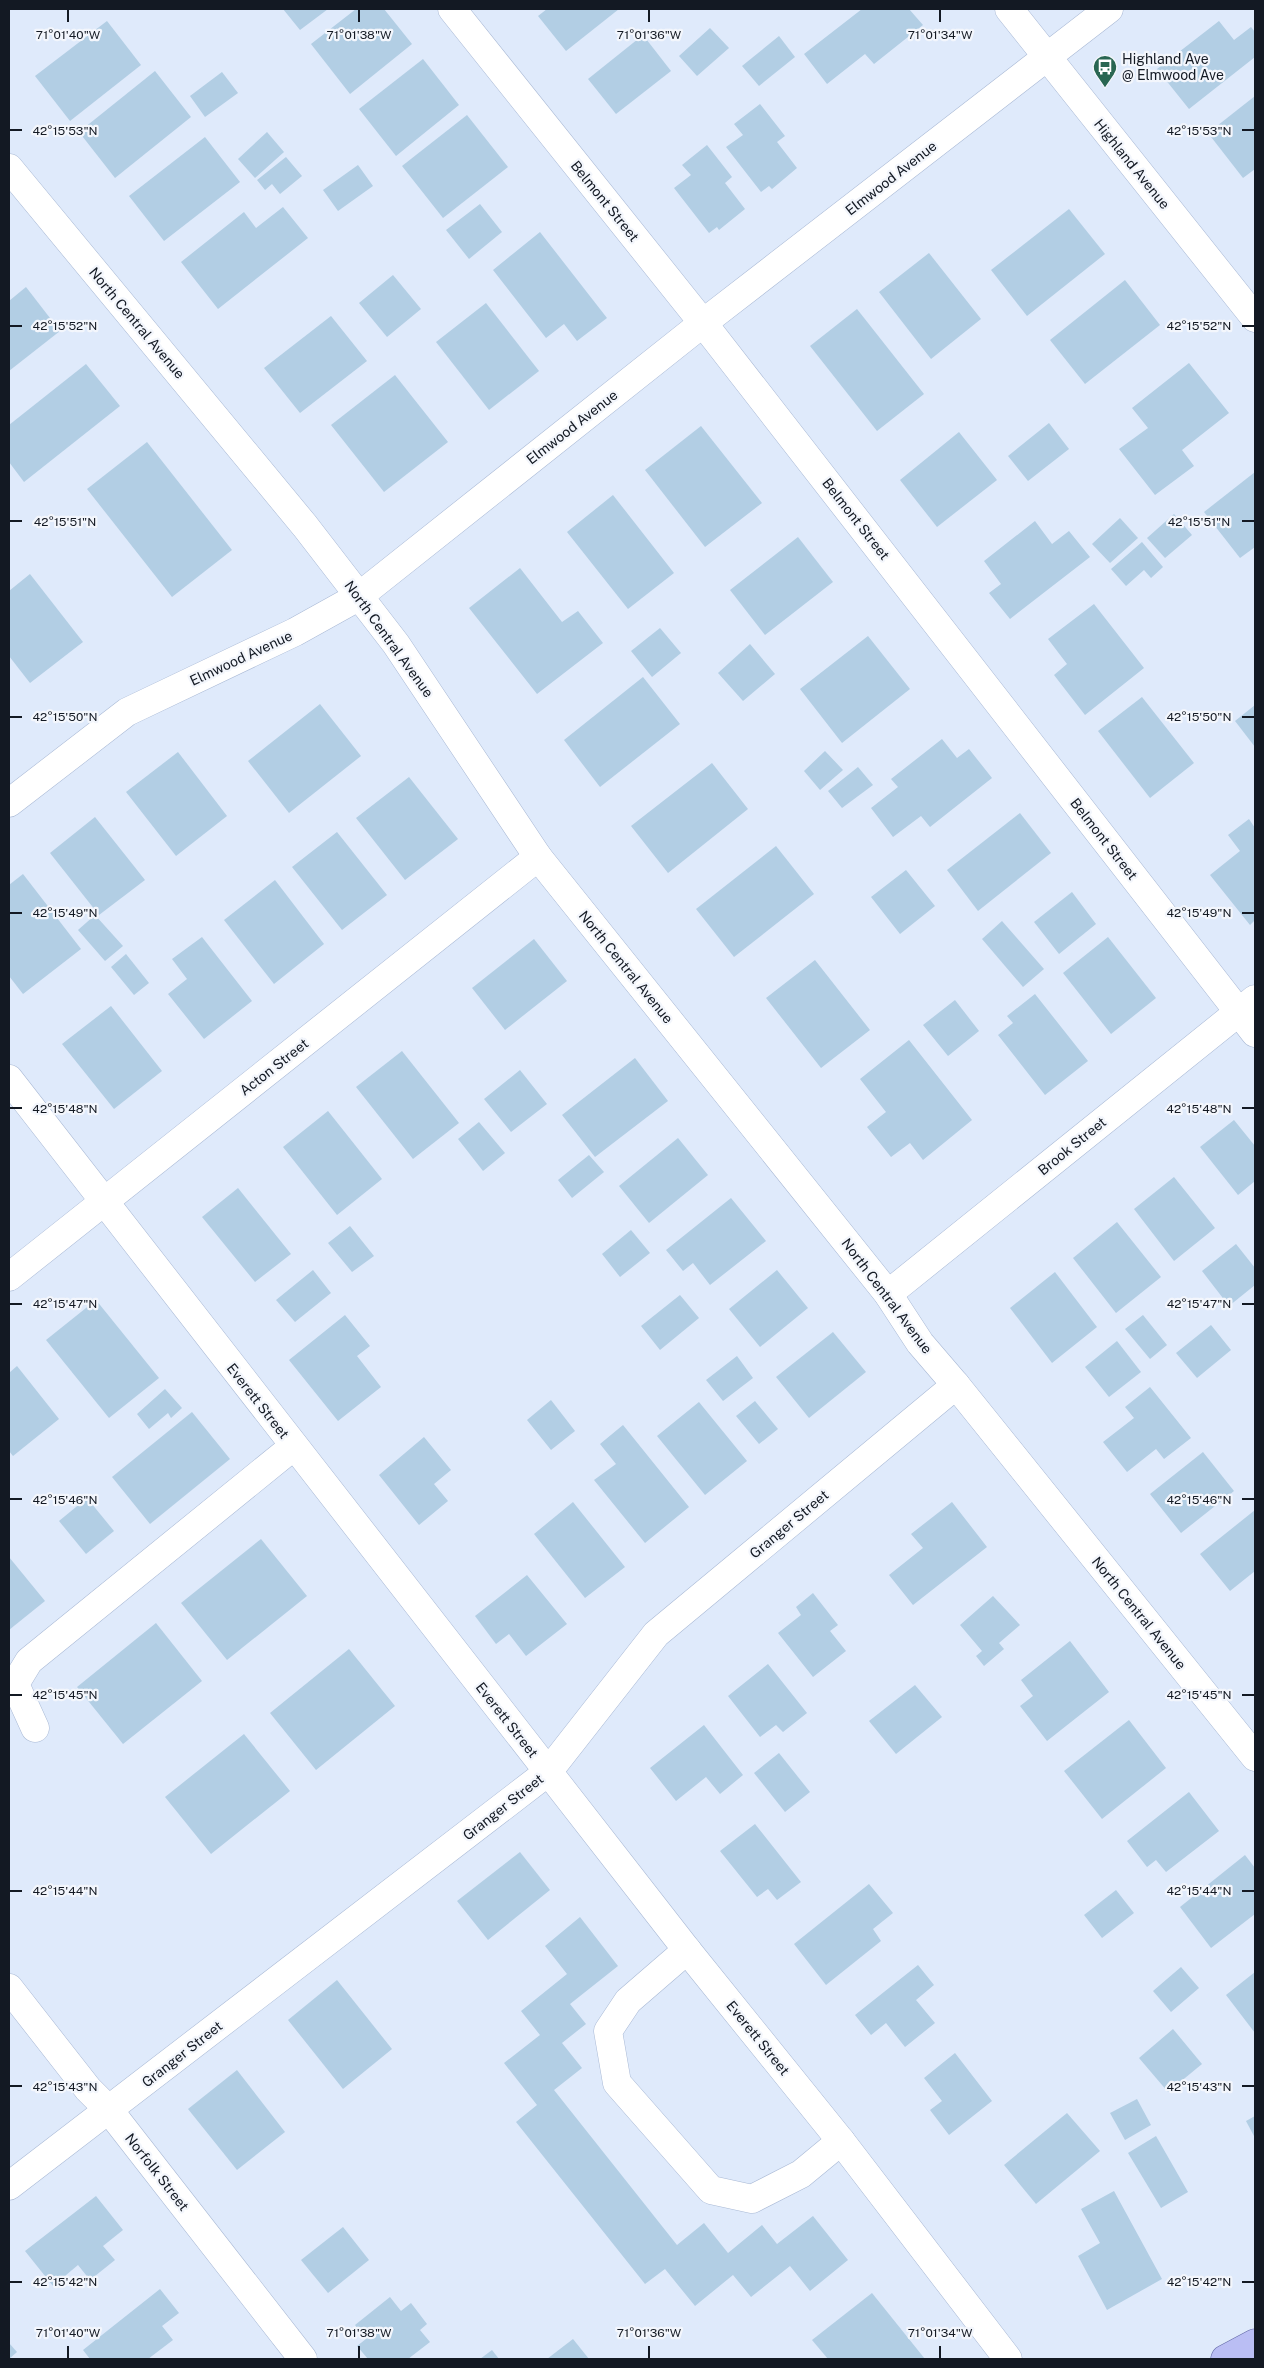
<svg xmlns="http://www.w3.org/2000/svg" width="1264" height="2368" font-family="'Public Sans',sans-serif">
<rect width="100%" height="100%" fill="#dfeafb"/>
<!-- building -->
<g fill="#b2cee4">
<polygon points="283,9 328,9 300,30"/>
<polygon points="356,9 384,9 412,44 350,94 311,44"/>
<polygon points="547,9 619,9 566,51 538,16"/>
<polygon points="862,9 909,9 923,25 874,64 865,54 827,84 804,54"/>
<polygon points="107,21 141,65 70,121 35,76"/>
<polygon points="1219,21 1234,40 1251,27 1255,32 1255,57 1189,109 1157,69"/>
<polygon points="710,28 729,48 697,76 679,56"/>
<polygon points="643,35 671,71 616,114 588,79"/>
<polygon points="779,36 795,57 759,86 742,66"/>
<polygon points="423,59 459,105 396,156 359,109"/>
<polygon points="155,71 191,117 115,178 79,132"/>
<polygon points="222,72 238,93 205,117 190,96"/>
<polygon points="1255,96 1255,169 1243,178 1208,133"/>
<polygon points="760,104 785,136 777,142 797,168 772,189 769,186 761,192 726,147 743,135 734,124"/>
<polygon points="467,115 508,167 443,218 402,166"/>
<polygon points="267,132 284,152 255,178 238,159"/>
<polygon points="205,137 240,182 164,241 129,196"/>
<polygon points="707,145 732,177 725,183 745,209 719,230 717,227 709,233 674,188 691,175 682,165"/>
<polygon points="286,157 302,176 280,194 272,184 265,190 257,180"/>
<polygon points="358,165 373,186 338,211 323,190"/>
<polygon points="480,204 502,232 469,259 446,230"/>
<polygon points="283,207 308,238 218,309 181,262 244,212 256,228"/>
<polygon points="1069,209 1105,254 1027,316 991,270"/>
<polygon points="540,232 607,318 577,341 564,324 546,338 493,270"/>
<polygon points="929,253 981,319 931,359 879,292"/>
<polygon points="393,275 421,309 387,337 359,303"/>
<polygon points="1125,280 1160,325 1085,384 1050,340"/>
<polygon points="26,287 60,331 9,371 9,301"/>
<polygon points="486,303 539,371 489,410 436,342"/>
<polygon points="857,309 924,394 877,431 810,346"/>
<polygon points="331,316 367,361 300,413 264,368"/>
<polygon points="1189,363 1229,413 1182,450 1194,466 1155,495 1119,449 1148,428 1132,408"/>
<polygon points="86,364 120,406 24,482 9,462 9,425"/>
<polygon points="395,375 448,442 384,492 331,425"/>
<polygon points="1049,423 1069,449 1028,481 1008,456"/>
<polygon points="701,426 762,503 705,547 645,470"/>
<polygon points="959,432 997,480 937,527 900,480"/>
<polygon points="147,442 232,550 172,597 87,489"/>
<polygon points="1255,472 1255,547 1240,558 1204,512"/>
<polygon points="613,495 674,573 628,609 567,532"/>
<polygon points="1174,514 1192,535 1165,558 1147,538"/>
<polygon points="1120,518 1138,538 1110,563 1092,544"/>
<polygon points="1035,521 1052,544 1069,531 1090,557 1010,619 989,593 1001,584 984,561"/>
<polygon points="798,537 833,582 765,635 730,590"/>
<polygon points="1142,542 1163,567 1151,578 1144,570 1126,586 1111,569"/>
<polygon points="520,568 562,622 578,611 603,643 537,694 469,608"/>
<polygon points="30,574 83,642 30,683 9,656 9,591"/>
<polygon points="1094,604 1144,668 1085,715 1054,675 1067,664 1048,639"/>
<polygon points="660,628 681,653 652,677 631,651"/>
<polygon points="868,636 910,689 842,743 800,689"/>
<polygon points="750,644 775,674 743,701 718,673"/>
<polygon points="643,677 680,724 600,787 564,740"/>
<polygon points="1142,697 1194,763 1150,798 1098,731"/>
<polygon points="320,704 361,756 289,813 248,761"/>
<polygon points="1255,705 1255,747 1235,721"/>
<polygon points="942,739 957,758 969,749 992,778 930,827 921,816 893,837 871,808 898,787 891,779"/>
<polygon points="825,751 843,770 820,790 804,771"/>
<polygon points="178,752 227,816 176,856 126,792"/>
<polygon points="712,763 748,809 668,873 631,826"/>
<polygon points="858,767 873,785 842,808 828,791"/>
<polygon points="409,777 458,839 405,880 356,818"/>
<polygon points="1020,813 1051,853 978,911 947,870"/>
<polygon points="95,817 145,880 99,915 50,853"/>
<polygon points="1249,819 1255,828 1255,920 1250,925 1210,875 1240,851 1228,835"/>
<polygon points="337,832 387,895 342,930 292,867"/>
<polygon points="776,846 814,894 734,957 696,909"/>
<polygon points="906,870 935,906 900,934 871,897"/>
<polygon points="23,874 81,949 23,994 9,976 9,885"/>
<polygon points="275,880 324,944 274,984 224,920"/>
<polygon points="1072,892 1096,924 1059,954 1034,922"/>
<polygon points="95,915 123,946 105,961 78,930"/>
<polygon points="1002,921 1044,969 1023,987 982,939"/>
<polygon points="202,937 252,1001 204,1039 168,994 187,979 172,959"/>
<polygon points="1108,937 1156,998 1111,1034 1063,973"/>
<polygon points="534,939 567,981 505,1030 472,988"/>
<polygon points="126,954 149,983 134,995 111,967"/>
<polygon points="815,960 870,1030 821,1068 766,998"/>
<polygon points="1035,994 1088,1061 1045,1095 998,1035 1013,1023 1007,1016"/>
<polygon points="955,1000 979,1031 948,1056 923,1025"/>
<polygon points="111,1006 162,1071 114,1109 62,1044"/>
<polygon points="909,1040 972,1120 923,1160 910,1143 891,1157 867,1127 886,1112 860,1079"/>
<polygon points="402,1051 459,1123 413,1159 356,1087"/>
<polygon points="635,1058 668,1101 595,1157 562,1115"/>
<polygon points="520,1070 547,1104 511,1132 484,1099"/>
<polygon points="328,1111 382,1179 337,1215 283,1147"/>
<polygon points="1234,1120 1255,1146 1255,1181 1238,1195 1200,1147"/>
<polygon points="479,1122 505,1153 483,1171 458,1139"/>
<polygon points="678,1138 708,1175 649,1223 619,1186"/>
<polygon points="589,1155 604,1172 572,1198 558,1180"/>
<polygon points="1174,1177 1215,1228 1174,1261 1134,1209"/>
<polygon points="238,1188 291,1254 255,1282 202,1217"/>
<polygon points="731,1198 766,1241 710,1285 693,1263 683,1271 666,1250"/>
<polygon points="1117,1222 1161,1277 1116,1313 1073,1258"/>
<polygon points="350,1226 374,1256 352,1272 328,1243"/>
<polygon points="631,1230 650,1253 620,1277 602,1254"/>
<polygon points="1236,1244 1255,1268 1255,1285 1229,1306 1202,1271"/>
<polygon points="313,1270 331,1293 295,1322 276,1300"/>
<polygon points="777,1270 808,1308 760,1347 729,1309"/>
<polygon points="1055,1272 1097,1327 1052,1363 1010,1308"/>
<polygon points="680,1295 699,1318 660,1350 641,1326"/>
<polygon points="96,1300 159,1378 109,1418 46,1340"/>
<polygon points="345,1315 370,1346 357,1356 381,1387 338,1421 289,1360"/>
<polygon points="1143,1315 1167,1345 1150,1359 1125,1329"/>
<polygon points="1211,1325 1231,1350 1197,1378 1176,1353"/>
<polygon points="833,1332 866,1372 809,1418 776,1377"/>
<polygon points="1117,1341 1141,1372 1109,1397 1085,1367"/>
<polygon points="737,1356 753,1378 723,1401 706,1380"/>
<polygon points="17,1366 59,1419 13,1456 9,1451 9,1373"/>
<polygon points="1150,1387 1191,1438 1164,1459 1156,1449 1127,1472 1103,1442 1134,1418 1125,1407"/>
<polygon points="165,1389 182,1408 171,1418 168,1413 149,1429 137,1414"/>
<polygon points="551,1400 575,1431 551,1450 527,1420"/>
<polygon points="755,1401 778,1429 759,1444 736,1416"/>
<polygon points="699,1402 747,1461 705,1495 657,1436"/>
<polygon points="192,1412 230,1459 150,1524 112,1477"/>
<polygon points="623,1425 689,1507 645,1543 594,1480 616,1464 600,1444"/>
<polygon points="424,1437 451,1470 434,1484 448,1501 419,1525 379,1475"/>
<polygon points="1203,1452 1234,1491 1181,1533 1150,1494"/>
<polygon points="87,1498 114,1531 86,1554 59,1521"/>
<polygon points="573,1502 625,1567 585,1598 534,1534"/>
<polygon points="952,1502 987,1547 913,1605 889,1575 923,1548 911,1534"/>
<polygon points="1255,1510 1255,1571 1230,1591 1200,1554"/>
<polygon points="261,1539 307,1596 227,1660 181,1603"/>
<polygon points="9,1557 45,1601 9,1630"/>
<polygon points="527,1575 567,1624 526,1656 509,1634 496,1644 475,1616"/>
<polygon points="813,1593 838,1625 830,1631 846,1651 813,1677 778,1633 801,1615 796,1607"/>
<polygon points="993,1596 1020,1625 999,1643 1004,1649 984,1666 976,1656 982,1651 960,1625"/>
<polygon points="156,1623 202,1681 123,1744 77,1687"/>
<polygon points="1070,1641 1109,1692 1047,1741 1020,1706 1033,1696 1021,1680"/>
<polygon points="349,1649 395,1706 316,1770 270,1713"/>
<polygon points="768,1664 807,1713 783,1732 776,1725 760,1737 728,1696"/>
<polygon points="915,1685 942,1717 896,1754 869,1721"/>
<polygon points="1129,1720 1166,1768 1102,1819 1064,1771"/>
<polygon points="704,1725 743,1775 720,1794 706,1777 676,1801 650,1768"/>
<polygon points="244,1734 290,1791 211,1854 165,1797"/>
<polygon points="779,1753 810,1792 785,1812 754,1773"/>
<polygon points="1189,1792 1219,1831 1166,1872 1156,1860 1147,1867 1127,1841"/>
<polygon points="755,1824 801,1882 777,1900 768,1889 757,1897 720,1851"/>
<polygon points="520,1852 550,1890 488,1940 457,1901"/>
<polygon points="1245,1855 1255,1868 1255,1914 1211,1948 1180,1907"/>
<polygon points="869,1884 893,1913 873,1929 881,1941 826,1985 794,1944"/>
<polygon points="1116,1890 1134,1913 1102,1938 1084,1915"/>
<polygon points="580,1917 618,1966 570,2004 586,2024 562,2043 582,2068 554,2090 677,2245 704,2223 728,2253 762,2225 777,2244 813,2216 848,2260 810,2291 790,2266 751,2297 733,2275 695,2306 665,2269 645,2284 516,2122 537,2105 504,2063 540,2035 521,2011 567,1974 545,1946"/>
<polygon points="918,1965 934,1985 916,2000 935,2023 905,2047 886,2023 871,2035 855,2015"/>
<polygon points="1181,1967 1199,1988 1171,2012 1153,1991"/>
<polygon points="1255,1972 1255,2033 1226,1995"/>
<polygon points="337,1980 392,2049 343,2089 288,2020"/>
<polygon points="1173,2029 1202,2064 1168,2092 1139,2058"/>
<polygon points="955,2053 992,2101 949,2135 930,2110 942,2101 924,2078"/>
<polygon points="237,2070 285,2132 237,2170 188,2109"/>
<polygon points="1137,2099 1151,2125 1125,2140 1110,2113"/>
<polygon points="1067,2113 1100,2151 1036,2204 1004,2165"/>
<polygon points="1255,2116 1255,2138 1246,2121"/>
<polygon points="1156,2136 1188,2192 1161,2208 1128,2153"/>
<polygon points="1114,2191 1162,2279 1107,2310 1078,2256 1100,2243 1081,2209"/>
<polygon points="96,2196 123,2230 103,2246 115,2260 90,2280 78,2265 53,2286 25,2251"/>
<polygon points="343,2227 369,2260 328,2293 301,2260"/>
<polygon points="160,2289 179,2313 162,2326 173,2340 148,2359 90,2359 83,2350"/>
<polygon points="872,2293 925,2359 828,2359 812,2340"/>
<polygon points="390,2297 401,2311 411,2303 427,2324 420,2330 430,2342 408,2359 368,2359 357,2346 366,2339 355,2325"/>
<polygon points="573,2339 589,2359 547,2359"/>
<polygon points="9,2343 17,2352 9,2359"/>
<polygon points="492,2350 499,2359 480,2359"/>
</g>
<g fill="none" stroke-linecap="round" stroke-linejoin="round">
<!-- minor casing -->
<g stroke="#a9b9d5" stroke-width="29">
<g id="minor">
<polyline points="452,9 703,323 1255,1033"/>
<polyline points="1009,9 1255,318"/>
<polyline points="9,168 305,526 396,644 538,857 888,1294 920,1343 956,1385 1255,1757"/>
<polyline points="9,803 127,712 295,632 358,597 703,323 1109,9"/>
<polyline points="9,1079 687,1950 841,2141 1008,2359"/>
<polyline points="9,1277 538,857"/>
<polyline points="888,1294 1255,999"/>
<polyline points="35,1728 15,1684 29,1661 294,1446"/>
<polyline points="687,1950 628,2001 608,2031 617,2083 711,2190 752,2199 801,2174 841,2141"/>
<polyline points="9,1988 88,2089 109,2110 303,2359"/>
<polyline points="9,2186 548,1772 656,1634 956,1385"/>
</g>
</g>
<!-- major casing -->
<g stroke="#6268a6" stroke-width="29">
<polyline id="major" points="1225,2359 1255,2343"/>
</g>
<!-- minor -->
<use href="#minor" stroke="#fff" stroke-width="28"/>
<!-- major -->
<use href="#major" stroke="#babef4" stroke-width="28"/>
</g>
<!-- ticks -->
<path fill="none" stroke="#131923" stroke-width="2" d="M68,10V22M359,10V22M649,10V22M940,10V22M10,130H22M1242,130H1254M10,326H22M1242,326H1254M10,521H22M1242,521H1254M10,717H22M1242,717H1254M10,913H22M1242,913H1254M10,1108H22M1242,1108H1254M10,1304H22M1242,1304H1254M10,1499H22M1242,1499H1254M10,1695H22M1242,1695H1254M10,1891H22M1242,1891H1254M10,2086H22M1242,2086H1254M10,2282H22M1242,2282H1254M68,2346V2358M359,2346V2358M649,2346V2358M940,2346V2358"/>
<!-- icons -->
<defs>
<g id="bus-pin" transform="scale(1.25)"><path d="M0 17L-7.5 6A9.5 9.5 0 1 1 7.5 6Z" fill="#296652" stroke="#f3f6fc"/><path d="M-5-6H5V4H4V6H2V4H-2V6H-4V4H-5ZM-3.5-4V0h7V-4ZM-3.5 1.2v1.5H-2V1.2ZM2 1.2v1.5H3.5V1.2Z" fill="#fff"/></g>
</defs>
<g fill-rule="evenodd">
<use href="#bus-pin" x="1105" y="67"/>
</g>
<g text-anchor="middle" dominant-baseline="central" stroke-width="4.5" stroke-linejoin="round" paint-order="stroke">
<!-- poi labels -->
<g font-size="14" fill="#131923" stroke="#f3f6fc" text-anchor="start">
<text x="1122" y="59">Highland Ave<tspan x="1122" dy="16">@ Elmwood Ave</tspan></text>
</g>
<!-- street labels -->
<g font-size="14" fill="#131923" stroke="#f3f6fc">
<text transform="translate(1132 164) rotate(51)">Highland Avenue</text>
<text transform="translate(891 178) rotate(-38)">Elmwood Avenue</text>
<text transform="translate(605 201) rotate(51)">Belmont Street</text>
<text transform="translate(137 323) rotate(50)">North Central Avenue</text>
<text transform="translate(572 427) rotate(-38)">Elmwood Avenue</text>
<text transform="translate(856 519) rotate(52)">Belmont Street</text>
<text transform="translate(389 639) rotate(54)">North Central Avenue</text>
<text transform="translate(241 658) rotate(-25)">Elmwood Avenue</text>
<text transform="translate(1104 839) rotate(52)">Belmont Street</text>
<text transform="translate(626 967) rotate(51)">North Central Avenue</text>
<text transform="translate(274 1067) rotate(-38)">Acton Street</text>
<text transform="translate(1072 1146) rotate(-39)">Brook Street</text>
<text transform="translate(887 1296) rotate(53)">North Central Avenue</text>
<text transform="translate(258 1401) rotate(52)">Everett Street</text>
<text transform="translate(789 1524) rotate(-40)">Granger Street</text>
<text transform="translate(1139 1613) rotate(51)">North Central Avenue</text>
<text transform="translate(507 1720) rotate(52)">Everett Street</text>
<text transform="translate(503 1807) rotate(-38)">Granger Street</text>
<text transform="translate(758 2038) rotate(51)">Everett Street</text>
<text transform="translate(182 2054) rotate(-38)">Granger Street</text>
<text transform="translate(157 2172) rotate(52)">Norfolk Street</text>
</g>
</g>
<g font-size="12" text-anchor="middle" fill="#131923" stroke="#f3f6fc" stroke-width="4.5" stroke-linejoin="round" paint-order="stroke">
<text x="68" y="39">71°01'40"W</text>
<text x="359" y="39">71°01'38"W</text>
<text x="649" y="39">71°01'36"W</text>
<text x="940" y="39">71°01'34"W</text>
<text x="65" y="135">42°15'53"N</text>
<text x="1199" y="135">42°15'53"N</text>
<text x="65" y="330">42°15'52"N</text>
<text x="1199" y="330">42°15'52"N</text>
<text x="65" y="526">42°15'51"N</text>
<text x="1199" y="526">42°15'51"N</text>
<text x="65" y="721">42°15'50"N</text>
<text x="1199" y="721">42°15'50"N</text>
<text x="65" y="917">42°15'49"N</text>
<text x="1199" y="917">42°15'49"N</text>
<text x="65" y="1113">42°15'48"N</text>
<text x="1199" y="1113">42°15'48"N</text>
<text x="65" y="1308">42°15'47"N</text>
<text x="1199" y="1308">42°15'47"N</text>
<text x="65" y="1504">42°15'46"N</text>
<text x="1199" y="1504">42°15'46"N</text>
<text x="65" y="1699">42°15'45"N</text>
<text x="1199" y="1699">42°15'45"N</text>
<text x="65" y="1895">42°15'44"N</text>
<text x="1199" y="1895">42°15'44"N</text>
<text x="65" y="2091">42°15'43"N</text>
<text x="1199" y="2091">42°15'43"N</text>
<text x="65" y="2286">42°15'42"N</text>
<text x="1199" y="2286">42°15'42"N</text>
<text x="68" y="2337">71°01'40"W</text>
<text x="359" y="2337">71°01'38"W</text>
<text x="649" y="2337">71°01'36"W</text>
<text x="940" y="2337">71°01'34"W</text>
</g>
<!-- border -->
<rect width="1264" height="2368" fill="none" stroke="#131923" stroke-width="20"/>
</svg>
